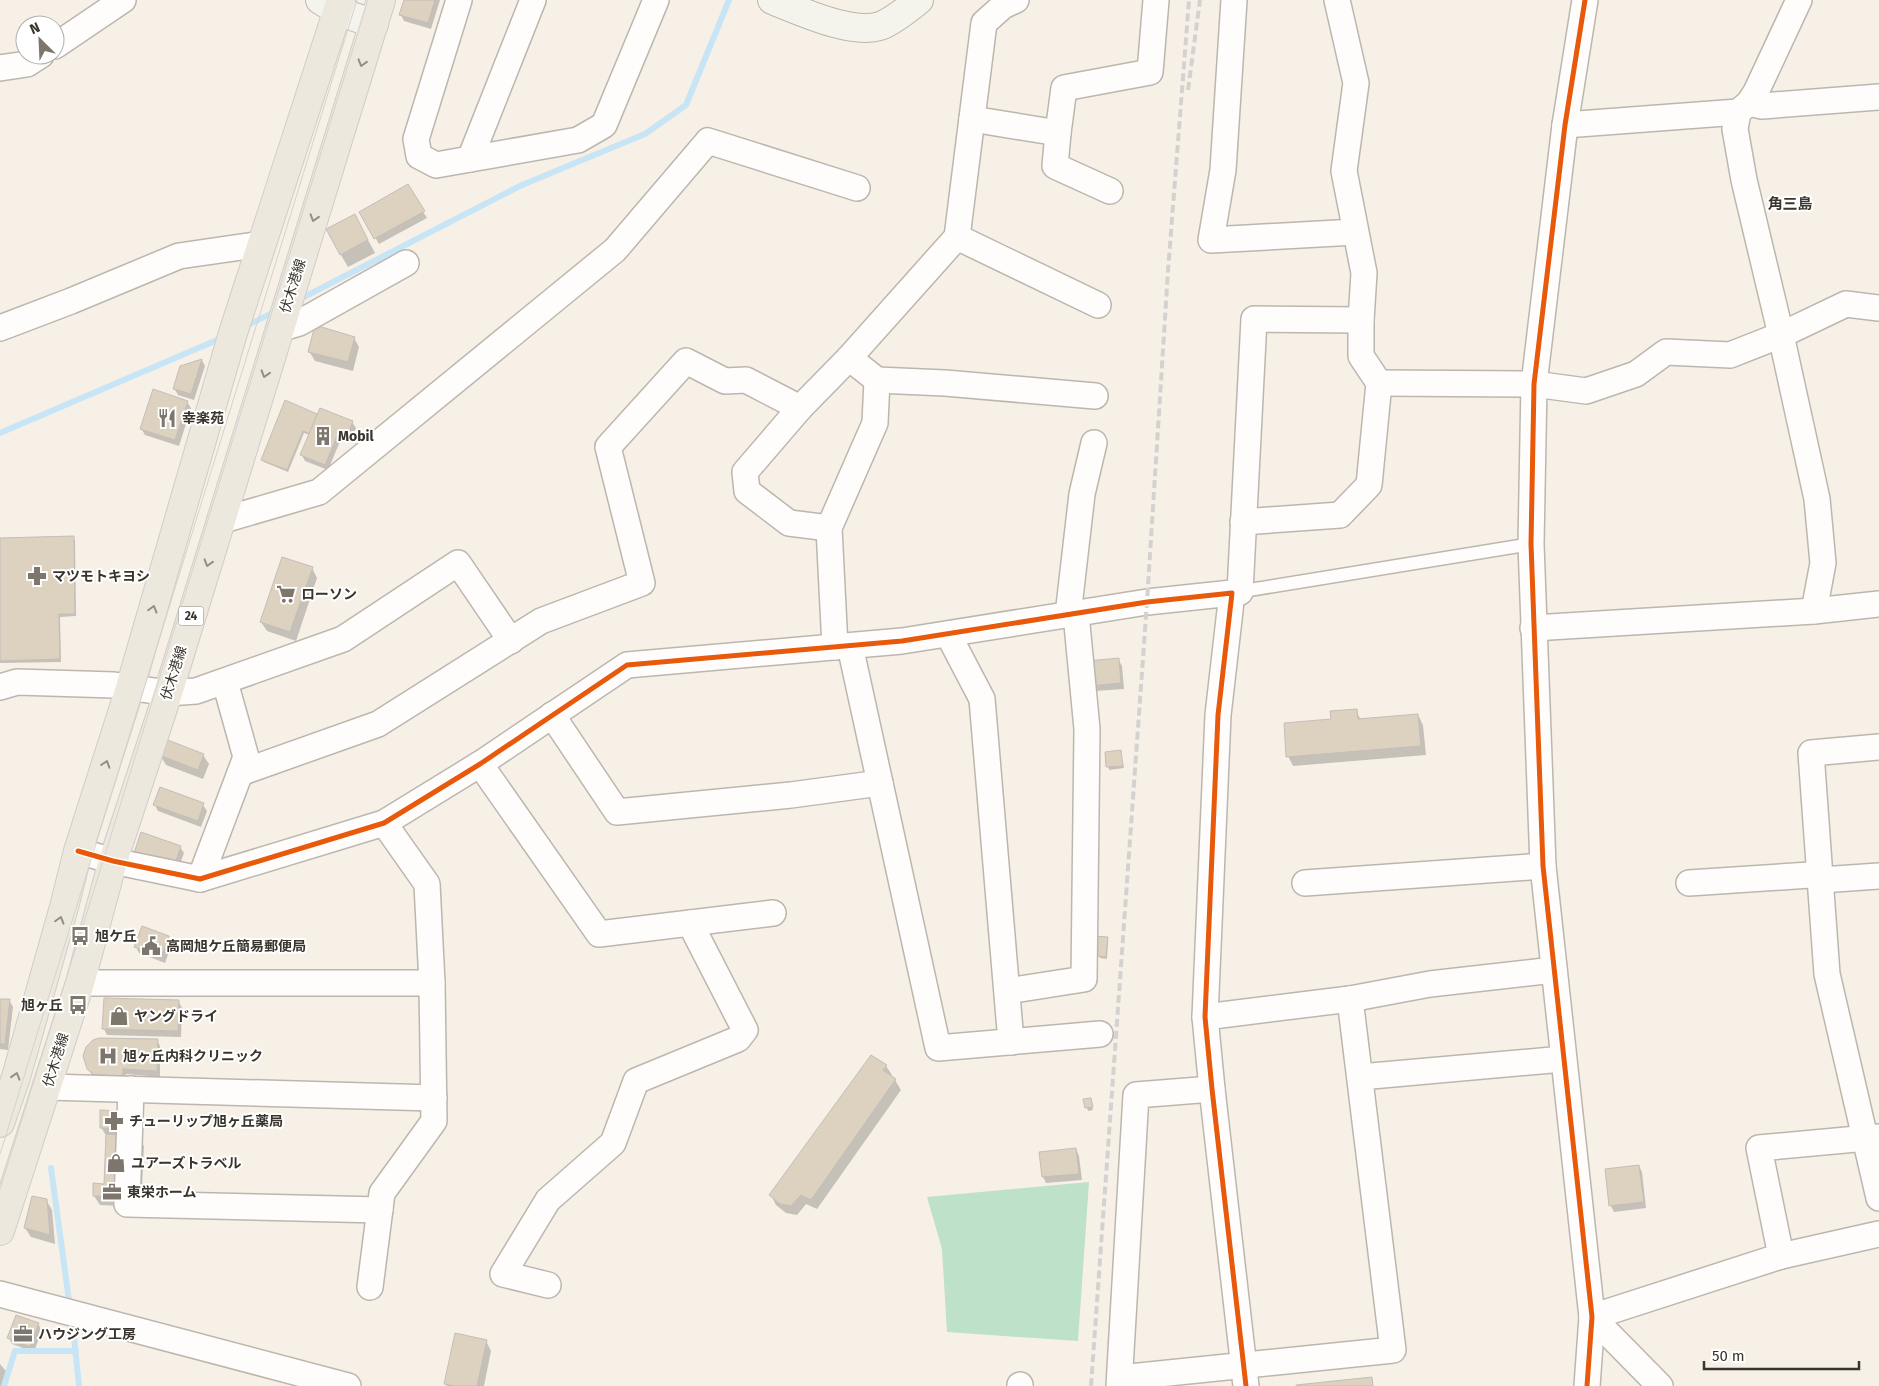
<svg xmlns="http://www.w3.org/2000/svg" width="1879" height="1386" font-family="'Fira Sans','Noto Sans JP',sans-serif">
<rect width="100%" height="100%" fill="#f7f0e7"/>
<!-- green -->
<polygon fill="#bde1c9" points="1089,1182 1078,1341 947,1332 942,1249 927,1197"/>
<!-- shadow -->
<g fill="#0003">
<polygon points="405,0 440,0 431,29 404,21 401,15"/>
<polygon points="407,186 427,218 379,244 361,213"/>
<polygon points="362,229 375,253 348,267 341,255"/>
<polygon points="354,338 359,347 353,371 315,361 309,351"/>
<polygon points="202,360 205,366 194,400 178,395 174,388"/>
<polygon points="187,402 191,408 179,446 145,435 141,428"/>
<polygon points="286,402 318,415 352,422 356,428 350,443 341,439 328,470 305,461 302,455 310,435 304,433 288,472 264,462 263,460"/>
<polygon points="73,538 75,540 76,616 60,617 61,662 0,663 0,539"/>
<polygon points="312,568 317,578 296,641 267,631 261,622"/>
<polygon points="1118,659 1122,666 1124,689 1095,691 1092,685"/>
<polygon points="1356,711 1361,720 1418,715 1423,725 1426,755 1293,766 1288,756 1332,720"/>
<polygon points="1120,751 1124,768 1109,770 1106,753"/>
<polygon points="160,755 203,755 209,764 203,779 166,765"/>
<polygon points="155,805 203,805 207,811 201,827 158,811"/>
<polygon points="180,847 184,853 177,872 139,859"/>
<polygon points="168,937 172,943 165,963 139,953 136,947"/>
<polygon points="1107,938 1108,941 1107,959 1100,958 1099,950 1095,947"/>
<polygon points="0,1000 9,1000 13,1007 8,1050 0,1049"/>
<polygon points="179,1002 182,1008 181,1037 107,1035 104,1029"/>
<polygon points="157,1040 160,1046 160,1077 126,1074 125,1082 99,1081 92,1075 89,1069"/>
<polygon points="886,1066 892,1075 890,1077 895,1080 901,1090 817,1209 806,1204 797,1215 786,1213 776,1205 771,1195"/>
<polygon points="1090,1099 1093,1110 1088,1111 1085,1100"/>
<polygon points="102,1112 137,1135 144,1146 141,1207 100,1205 94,1196 106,1185 107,1134 105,1134 101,1127"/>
<polygon points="1076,1149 1079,1156 1082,1180 1046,1183 1043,1177"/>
<polygon points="1639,1166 1642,1172 1646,1208 1614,1212 1611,1206 1606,1170"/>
<polygon points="46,1200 52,1210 55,1244 31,1237 25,1228"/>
<polygon points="38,1324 42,1330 34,1352 12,1344 9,1338"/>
<polygon points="486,1341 491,1351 484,1386 447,1386 446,1384"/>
<polygon points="0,1364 6,1371 1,1386 0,1386"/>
</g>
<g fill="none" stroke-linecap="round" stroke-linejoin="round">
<!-- stream -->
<g stroke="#c8e5f6" stroke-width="6">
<polyline points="298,300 522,185 645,134 686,105 729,0"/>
<polyline points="244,327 278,310"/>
<polyline points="0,433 224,337"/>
<polyline points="51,1168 70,1308"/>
<polyline points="72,1318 79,1386"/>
<polyline points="4,1386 15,1351 76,1351"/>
</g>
</g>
<!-- building -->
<g fill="#ddd1c0" stroke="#c4beb7">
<polygon points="404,0 435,0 428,23 399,15"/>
<polygon points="408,184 425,211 374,239 359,212"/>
<polygon points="355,214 368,240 340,255 326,229"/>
<polygon points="315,325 355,337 348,362 308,352"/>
<polygon points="202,359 191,394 173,389 180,366"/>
<polygon points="153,389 188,401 175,440 140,429"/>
<polygon points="285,400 317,414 310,434 303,431 287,470 261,460"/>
<polygon points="320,408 353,421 347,437 338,434 325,465 300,455"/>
<polygon points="74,536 75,614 59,614 60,659 0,661 0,538"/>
<polygon points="282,557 313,567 290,632 260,622"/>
<polygon points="1119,658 1121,683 1090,686 1088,661"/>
<polygon points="1357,709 1358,719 1418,714 1421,746 1286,757 1284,723 1331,719 1330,711"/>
<polygon points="165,739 204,754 198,770 159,755"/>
<polygon points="1121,750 1123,766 1106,767 1105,752"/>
<polygon points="160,787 204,803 198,821 153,805"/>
<polygon points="141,832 181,846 174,867 134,853"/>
<polygon points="142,926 169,936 161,957 134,947"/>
<polygon points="1094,936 1108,937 1106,957 1097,956 1098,948 1094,947"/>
<polygon points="104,998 179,1000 178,1031 102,1029"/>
<polygon points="0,999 10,999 5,1044 0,1044"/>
<polygon points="99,1038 158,1039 157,1071 123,1069 123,1076 94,1075 87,1069 83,1056 86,1047 93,1040"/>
<polygon points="871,1055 887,1065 883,1070 896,1079 811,1200 801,1195 791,1206 780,1204 769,1195"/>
<polygon points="1091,1098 1093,1107 1085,1108 1083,1099"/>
<polygon points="100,1110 137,1112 137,1129 100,1128"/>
<polygon points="106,1134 139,1136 136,1198 93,1196 93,1183 104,1184"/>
<polygon points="1076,1148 1079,1174 1042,1177 1039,1152"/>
<polygon points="1639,1165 1644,1202 1609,1206 1605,1169"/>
<polygon points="32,1196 47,1199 50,1235 24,1228"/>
<polygon points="16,1315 39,1323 30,1347 7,1338"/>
<polygon points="455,1333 487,1340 477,1386 454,1386 444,1384"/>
<polygon points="1372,1377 1373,1386 1296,1386 1296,1385"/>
</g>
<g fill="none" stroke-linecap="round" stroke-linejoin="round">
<!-- lane casing -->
<g stroke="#bcb6af" stroke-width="15">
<polyline id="lane" points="1237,592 1531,544"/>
</g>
<!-- street casing -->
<g stroke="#bcb6af" stroke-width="28">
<g id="street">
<polyline points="459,0 416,139 419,156 436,165 578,140 604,125 656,0"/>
<polyline points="1016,0 1003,6 984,23 957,237 849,358 877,380 945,383 1095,396"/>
<polyline points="1234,0 1223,170 1211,240 1355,232"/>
<polyline points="1585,0 1565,125 1534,384 1531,544 1543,866 1592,1317 1587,1386"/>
<polyline points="1799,0 1756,92 1749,103 1738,112 1735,129 1744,180 1781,335 1817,499 1823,563 1814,611"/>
<polyline points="55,46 123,0"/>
<polyline points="0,68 27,64 41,55"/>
<polyline points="1749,103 1762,106 1879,97"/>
<polyline points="972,119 1058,133 1055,166 1110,191"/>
<polyline points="1565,125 1738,112"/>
<polyline points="1058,133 1064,88 1150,72 1156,0"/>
<polyline points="470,159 533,0"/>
<polyline points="957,237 1098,305"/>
<polyline points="0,328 71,301 179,256 262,244"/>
<polyline points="279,329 299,323 406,263"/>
<polyline points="1379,383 1534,384 1586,391 1636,374 1666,352 1730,355 1781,335 1846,304 1879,308"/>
<polyline points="220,521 319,492 615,250 708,141 857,188"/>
<polyline points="1243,522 1340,515 1369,485 1379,383 1361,356 1361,320 1364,273 1344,171 1356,83 1337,0"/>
<polyline points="829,528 789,523 747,491 745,472 800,408 849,358"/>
<polyline points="1240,592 1254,319 1361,320"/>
<polyline points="1068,615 1082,494 1094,443"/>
<polyline points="1533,628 1814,611 1879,604"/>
<polyline points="948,634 982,699 1011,1042"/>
<polyline points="850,646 938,1048 1100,1034"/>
<polyline points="835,647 829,528 875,423 877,380"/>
<polyline points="0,687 17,682 114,685 168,693 196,691 343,639 458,563 511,641"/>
<polyline points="552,715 617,812 791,795 880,783"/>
<polyline points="1879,747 1811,753 1827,974 1879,1198"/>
<polyline points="480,764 599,934 773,913"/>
<polyline points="240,773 378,724 541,621 642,583 608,447 686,361 725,381 746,380 800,408"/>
<polyline points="78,851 113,861 200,879 384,823 480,764 627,665 902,641 1147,602 1232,593 1218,715 1205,1017 1212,1089 1246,1386"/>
<polyline points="200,879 246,757 225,682"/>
<polyline points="1305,883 1543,866"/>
<polyline points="1689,883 1810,875 1821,880 1879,876"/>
<polyline points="80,983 432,983"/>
<polyline points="1007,991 1084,979 1087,729 1076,614"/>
<polyline points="1205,1017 1350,999 1430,984 1554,970"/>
<polyline points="1360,1077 1563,1059"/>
<polyline points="48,1087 434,1098"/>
<polyline points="131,1089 127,1204 380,1210"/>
<polyline points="1781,1256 1759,1148 1879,1137"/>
<polyline points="548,1285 503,1274 548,1200 613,1143 636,1081 738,1039 745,1030 690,923"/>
<polyline points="370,1287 382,1193 434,1121 432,983 427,884 384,823"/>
<polyline points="0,1294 348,1386"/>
<polyline points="1592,1317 1781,1256 1879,1234"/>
<polyline points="1592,1317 1660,1386"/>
<polyline points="1120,1378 1393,1350 1350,999"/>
<polyline points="1020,1386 1020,1385"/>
<polyline points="1119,1386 1136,1095 1212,1089"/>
</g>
</g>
<!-- secondary casing -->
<g stroke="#bcb6af" stroke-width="30">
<g id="secondary">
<polyline points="320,0 338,11 374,24"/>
<path d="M772,0C800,11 851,35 880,26C892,22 909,8 919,0"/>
</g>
</g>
<!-- primary casing -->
<g stroke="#d0cdc8" stroke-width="30">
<g id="primary">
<polyline points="0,1123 16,1077 64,907 78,851 130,688 233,333 341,0"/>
<polyline points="0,1231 80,983 113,861 168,693 381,0"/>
</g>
</g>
<!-- lane -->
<use href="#lane" stroke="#fefdfb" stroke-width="12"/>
<!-- street -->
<use href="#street" stroke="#fefdfb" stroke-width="25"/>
<!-- secondary -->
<use href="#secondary" stroke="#f4f3ec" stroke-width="28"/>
<!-- primary -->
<use href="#primary" stroke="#ece8de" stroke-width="28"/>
<!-- tram -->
<g stroke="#d4d2d0" stroke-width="1">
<polyline points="0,1154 357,0"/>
<polyline points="0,1189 104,858 368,0"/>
</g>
<!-- rail -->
<g stroke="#d4d2d0" stroke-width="4" stroke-dasharray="8 4" stroke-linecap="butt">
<polyline points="1188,90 1200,0"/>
<polyline points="1091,1386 1147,602 1168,271 1189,0"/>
</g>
<!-- cycleway casing -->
<g stroke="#fff" stroke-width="8">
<g id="cycleway">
<polyline points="1585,0 1565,125 1534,384 1531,544 1543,866 1592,1317 1587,1386"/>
<polyline points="78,851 113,861 200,879 384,823 480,764 627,665 902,641 1147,602 1232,593 1218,715 1205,1017 1212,1089 1246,1386"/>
</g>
</g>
<!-- cycleway -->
<use href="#cycleway" stroke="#e8590c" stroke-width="5"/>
</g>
<!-- one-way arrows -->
<defs><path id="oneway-chevron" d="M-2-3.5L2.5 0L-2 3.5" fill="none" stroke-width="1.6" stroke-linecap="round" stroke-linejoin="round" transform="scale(1.25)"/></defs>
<g stroke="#928e85">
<use href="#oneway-chevron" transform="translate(362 63) rotate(107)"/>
<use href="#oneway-chevron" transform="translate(314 218) rotate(107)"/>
<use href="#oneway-chevron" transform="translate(265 374) rotate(107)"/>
<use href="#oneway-chevron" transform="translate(208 563) rotate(107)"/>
<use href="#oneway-chevron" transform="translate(153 609) rotate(-74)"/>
<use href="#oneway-chevron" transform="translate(106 764) rotate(-72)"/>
<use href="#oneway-chevron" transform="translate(60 920) rotate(-74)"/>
<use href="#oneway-chevron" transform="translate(16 1076) rotate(-73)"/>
</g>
<!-- icons -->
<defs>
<g id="restaurant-bare" transform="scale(1.5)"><path d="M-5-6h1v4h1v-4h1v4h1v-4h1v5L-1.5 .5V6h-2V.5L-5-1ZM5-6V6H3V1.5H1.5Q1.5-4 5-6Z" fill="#7c766d" stroke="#fff" stroke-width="2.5" paint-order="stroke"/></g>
<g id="building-bare" transform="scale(1.5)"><path d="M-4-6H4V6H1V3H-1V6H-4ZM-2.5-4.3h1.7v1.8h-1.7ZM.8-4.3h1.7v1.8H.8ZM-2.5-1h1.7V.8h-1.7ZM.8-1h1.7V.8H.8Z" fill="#7c766d" stroke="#fff" stroke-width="2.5" paint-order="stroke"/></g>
<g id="pharmacy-bare" transform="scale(1.5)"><path d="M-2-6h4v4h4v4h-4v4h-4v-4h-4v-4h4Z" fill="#7c766d" stroke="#fff" stroke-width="2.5" paint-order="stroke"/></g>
<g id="supermarket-bare" transform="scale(1.5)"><path d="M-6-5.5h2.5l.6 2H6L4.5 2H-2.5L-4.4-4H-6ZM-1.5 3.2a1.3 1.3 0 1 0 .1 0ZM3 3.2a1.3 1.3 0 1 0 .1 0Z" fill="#7c766d" stroke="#fff" stroke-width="2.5" paint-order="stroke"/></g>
<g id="bus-bare" transform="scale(1.5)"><path d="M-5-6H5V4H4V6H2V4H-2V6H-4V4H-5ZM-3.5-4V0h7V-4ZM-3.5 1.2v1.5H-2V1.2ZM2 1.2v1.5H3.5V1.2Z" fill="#7c766d" stroke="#fff" stroke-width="2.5" paint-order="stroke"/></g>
<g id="civic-bare" transform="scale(1.5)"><path d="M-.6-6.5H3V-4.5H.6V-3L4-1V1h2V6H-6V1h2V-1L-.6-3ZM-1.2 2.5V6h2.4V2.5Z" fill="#7c766d" stroke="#fff" stroke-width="2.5" paint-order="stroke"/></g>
<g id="shop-bare" transform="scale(1.5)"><path d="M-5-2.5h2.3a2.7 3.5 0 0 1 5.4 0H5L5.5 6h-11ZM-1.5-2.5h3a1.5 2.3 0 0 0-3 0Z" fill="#7c766d" stroke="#fff" stroke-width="2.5" paint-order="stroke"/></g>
<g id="hospital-bare" transform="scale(1.5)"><path d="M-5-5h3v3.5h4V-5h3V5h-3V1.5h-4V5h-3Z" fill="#7c766d" stroke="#fff" stroke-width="2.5" paint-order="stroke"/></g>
<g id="office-bare" transform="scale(1.5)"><path d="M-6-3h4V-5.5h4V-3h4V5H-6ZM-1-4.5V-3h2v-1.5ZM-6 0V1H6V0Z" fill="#7c766d" stroke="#fff" stroke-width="2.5" paint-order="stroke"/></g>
</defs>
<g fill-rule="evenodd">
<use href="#restaurant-bare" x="167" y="418"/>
<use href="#building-bare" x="323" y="436"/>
<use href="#pharmacy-bare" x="37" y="576"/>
<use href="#supermarket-bare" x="286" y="594"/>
<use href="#bus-bare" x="80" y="936"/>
<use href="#civic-bare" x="151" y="946"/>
<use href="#bus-bare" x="78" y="1005"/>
<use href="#shop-bare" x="119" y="1016"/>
<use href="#hospital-bare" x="108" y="1056"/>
<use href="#pharmacy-bare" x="114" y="1121"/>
<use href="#shop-bare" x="116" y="1163"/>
<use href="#office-bare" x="112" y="1192"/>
<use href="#office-bare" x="23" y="1334"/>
</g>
<g text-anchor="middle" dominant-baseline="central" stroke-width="4" stroke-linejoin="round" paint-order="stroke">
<!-- shield labels -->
<rect fill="#fff" stroke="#74716b" stroke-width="1" x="178.5" y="606.5" width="25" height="19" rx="4"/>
<g font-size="12" font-weight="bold" fill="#39342c">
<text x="191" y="616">24</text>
</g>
<!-- street labels -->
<g font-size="14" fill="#39342c" stroke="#fff">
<text transform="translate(293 286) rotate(-73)">伏木港線</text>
<text transform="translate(174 673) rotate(-73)">伏木港線</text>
<text transform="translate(56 1060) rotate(-73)">伏木港線</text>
</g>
<!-- poi labels -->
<g font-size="14" font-weight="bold" fill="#39342c" stroke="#fff" text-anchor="start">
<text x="182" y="418">幸楽苑</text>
<text x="338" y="436">Mobil</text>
<text x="52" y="576">マツモトキヨシ</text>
<text x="301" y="594">ローソン</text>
<text x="95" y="936">旭ケ丘</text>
<text x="166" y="946">高岡旭ケ丘簡易郵便局</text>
<text x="63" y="1005" text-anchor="end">旭ヶ丘</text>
<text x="134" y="1016">ヤングドライ</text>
<text x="123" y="1056">旭ヶ丘内科クリニック</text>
<text x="129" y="1121">チューリップ旭ヶ丘薬局</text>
<text x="131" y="1163">ユアーズトラベル</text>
<text x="127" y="1192">東栄ホーム</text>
<text x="38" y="1334">ハウジング工房</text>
</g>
<!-- neighbourhood labels -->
<g font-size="15" font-weight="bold" fill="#39342c" stroke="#fff">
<text x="1790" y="204">角三島</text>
</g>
</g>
<!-- north arrow -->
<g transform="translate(40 40) rotate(336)"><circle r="24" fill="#ffffff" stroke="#b0aeab"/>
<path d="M0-4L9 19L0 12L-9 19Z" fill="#7c766d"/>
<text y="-8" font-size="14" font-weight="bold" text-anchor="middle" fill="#39342c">N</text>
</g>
<!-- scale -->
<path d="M1704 1361v8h155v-8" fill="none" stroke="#39342c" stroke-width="2.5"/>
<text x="1712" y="1361" font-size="15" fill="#39342c" stroke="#ffffff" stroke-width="4" paint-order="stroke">50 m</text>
</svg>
